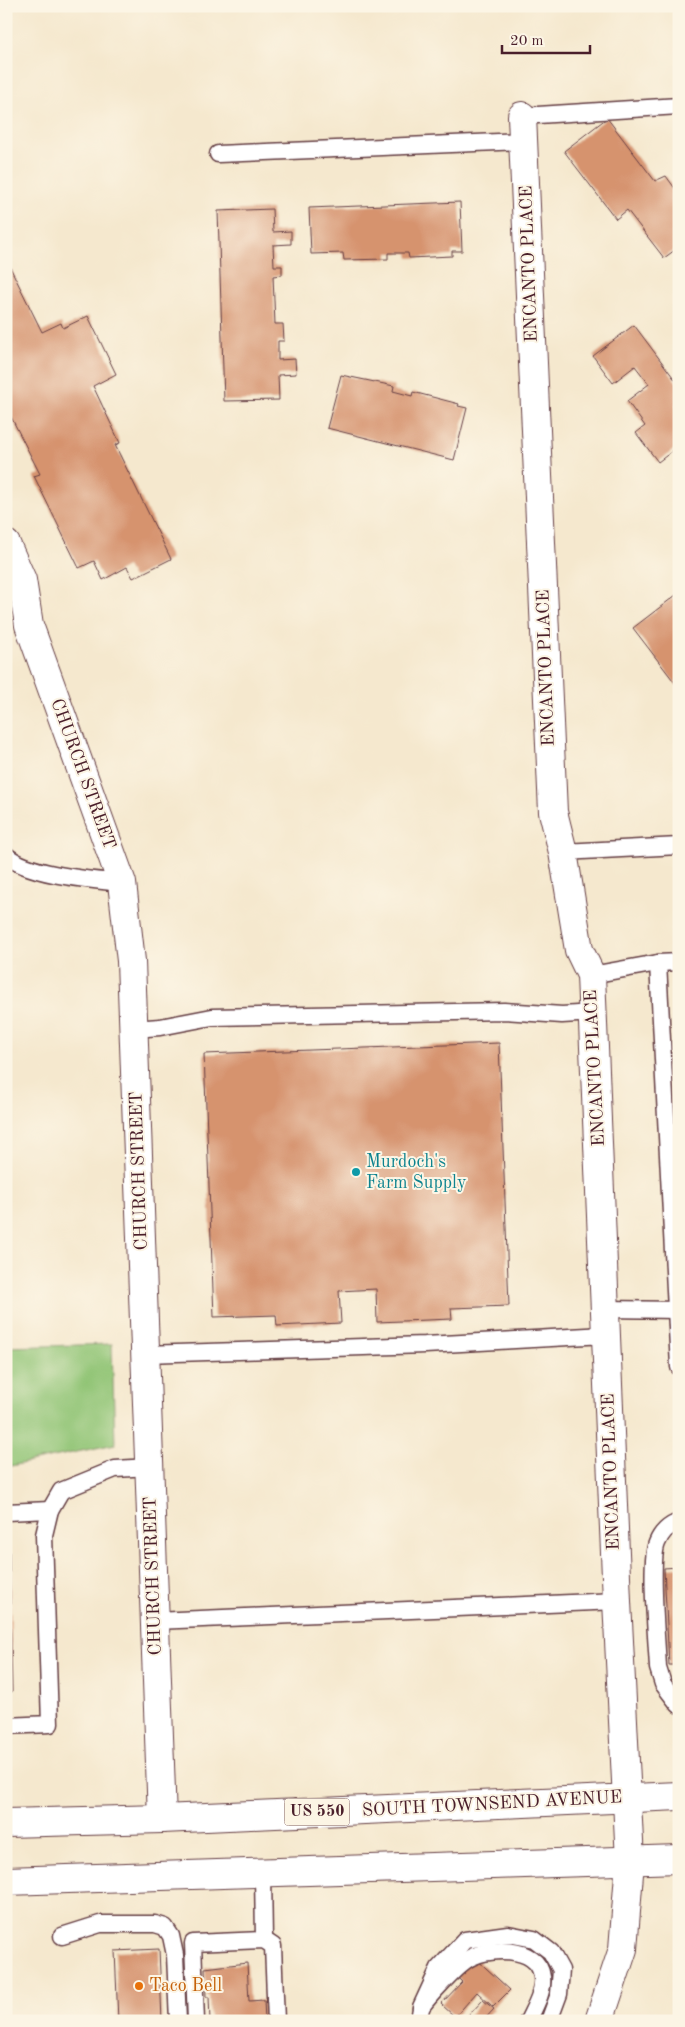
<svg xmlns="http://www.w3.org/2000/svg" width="685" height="2027" font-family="'Old Standard TT',serif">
<rect width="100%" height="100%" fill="#fcf5e5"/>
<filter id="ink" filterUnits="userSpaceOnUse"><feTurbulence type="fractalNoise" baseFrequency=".02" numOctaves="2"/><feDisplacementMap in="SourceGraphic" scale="10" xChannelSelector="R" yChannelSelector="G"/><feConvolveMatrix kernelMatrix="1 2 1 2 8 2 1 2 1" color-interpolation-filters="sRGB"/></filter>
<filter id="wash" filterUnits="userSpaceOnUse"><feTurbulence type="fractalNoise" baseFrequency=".0096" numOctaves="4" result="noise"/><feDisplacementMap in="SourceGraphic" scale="20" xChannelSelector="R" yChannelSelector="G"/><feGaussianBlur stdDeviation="1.12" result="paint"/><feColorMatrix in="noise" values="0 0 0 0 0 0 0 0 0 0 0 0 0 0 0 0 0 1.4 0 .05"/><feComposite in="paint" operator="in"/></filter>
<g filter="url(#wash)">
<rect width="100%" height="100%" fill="#f5e8ce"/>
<!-- green -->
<polygon fill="#90c475" stroke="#6d7250" points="112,1344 115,1444 6,1467 6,1347"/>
<g id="blocks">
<!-- building -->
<g fill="#d6936e">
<polygon points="607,118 655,181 666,176 679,194 679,256 675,250 664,258 627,210 616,219 564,151"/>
<polygon points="460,202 462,251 452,251 452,256 409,258 408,253 388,253 388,259 344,260 343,253 311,254 309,208"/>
<polygon points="272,209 273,232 291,231 291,244 273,245 274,266 282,266 282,275 273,276 275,324 283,324 284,341 278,341 278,360 295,359 296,374 278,375 279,400 224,401 218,211"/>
<polygon points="6,259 42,332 61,323 63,328 88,316 116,374 93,386 120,443 115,445 171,559 133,578 127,567 103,580 94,561 79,568 34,476 40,474 6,407"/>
<polygon points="634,325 679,385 679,402 675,405 679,411 679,446 658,462 636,433 645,426 627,401 649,384 635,366 613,383 593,356"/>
<polygon points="341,375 394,386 393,391 412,396 413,392 459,404 458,406 467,408 454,460 327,428"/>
<polygon points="676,595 679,598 679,688 633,628"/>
<polygon points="499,1043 509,1306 451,1308 452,1319 377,1322 376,1289 339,1291 341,1323 277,1326 276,1315 214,1317 204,1054"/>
<polygon points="6,1545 9,1545 12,1692 6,1692"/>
<polygon points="679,1567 679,1665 669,1665 664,1568"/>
<polygon points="462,1946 510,1990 493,2007 477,1992 455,2017 441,2004 462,1982 444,1965"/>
<polygon points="159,1949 162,2021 118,2021 115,1951"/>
<polygon points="247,1963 249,2001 264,2000 265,2021 210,2021 209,1997 206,1997 205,1968"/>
<polygon points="483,2000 494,2009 483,2021 473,2021 468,2016"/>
</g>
</g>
</g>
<g filter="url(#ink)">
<use href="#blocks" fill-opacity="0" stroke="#643d43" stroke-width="1"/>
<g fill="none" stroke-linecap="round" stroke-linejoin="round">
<!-- service casing -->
<g stroke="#643d43" stroke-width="19">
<g id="service">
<polyline points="522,116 679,106"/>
<polyline points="218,154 523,141"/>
<polyline points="563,852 679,846"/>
<path d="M6,855C27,875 93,880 122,883"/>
<polyline points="658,963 679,1367"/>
<polyline points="591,975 658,963 679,962"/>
<polyline points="134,1029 160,1027 212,1017 504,1011 562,1015 593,1013"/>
<polyline points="606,1309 679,1310"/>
<polyline points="145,1354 425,1345 605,1335"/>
<polyline points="6,1512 50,1510"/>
<path d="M679,1522C669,1525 661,1533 657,1543C649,1562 657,1642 658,1668L663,1684L679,1705"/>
<polyline points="155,1621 617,1601"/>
<polyline points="6,1726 50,1724 44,1535 50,1510 61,1491 115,1469 150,1467"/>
<polyline points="263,1873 264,1940"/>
<polyline points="62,1936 100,1924 155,1924 165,1927 171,1936 175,1955 178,2021"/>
<polyline points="421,2007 439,1968 465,1940 508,1934 534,1939 551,1952 561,1970 559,1994 549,2021"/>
<polyline points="196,2021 193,1943 264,1940 273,1946 276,2021"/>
<path d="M419,2021C420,2016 420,2010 422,2006C430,1995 454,1969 465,1961C485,1946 539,1945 542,1977C544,1992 534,2008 528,2021"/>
</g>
</g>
<!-- minor casing -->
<g stroke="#643d43" stroke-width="30">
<g id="minor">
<polyline points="522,116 553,812 563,852 579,950 591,975 617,1601 630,1861 623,1949 599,2021"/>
<polyline points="6,544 22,580 29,625 122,883 131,961 162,1819"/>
</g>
</g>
<!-- trunk casing -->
<g stroke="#643d43" stroke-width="30">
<g id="trunk">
<polyline points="6,1823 162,1819 679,1796"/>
<polyline points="6,1881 679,1859"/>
</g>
</g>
<!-- service -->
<use href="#service" stroke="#fff" stroke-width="16"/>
<!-- minor -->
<use href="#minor" stroke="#fff" stroke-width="28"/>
<!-- trunk -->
<use href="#trunk" stroke="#fff" stroke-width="28"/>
</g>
</g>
<!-- markers -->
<circle fill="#0f9aa8" stroke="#fcf5e5" stroke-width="2" cx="356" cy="1172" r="5"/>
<circle fill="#e8710a" stroke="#fcf5e5" stroke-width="2" cx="139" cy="1986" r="5"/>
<g text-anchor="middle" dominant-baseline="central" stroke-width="4" stroke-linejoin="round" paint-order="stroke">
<!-- shield labels -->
<rect fill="#fcf5e5" stroke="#7f5f63" stroke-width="1" x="284.5" y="1798.5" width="65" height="27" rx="4"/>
<g font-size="16" font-weight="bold" fill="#4a1f2b">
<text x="317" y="1812">US 550</text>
</g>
<!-- street labels -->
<g font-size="18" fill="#4a1f2b" stroke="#fcf5e5">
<text transform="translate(529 264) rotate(-92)">ENCANTO PLACE</text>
<text transform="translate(546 668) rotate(-92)">ENCANTO PLACE</text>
<text transform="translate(83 774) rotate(70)">CHURCH STREET</text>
<text transform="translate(595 1068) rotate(-93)">ENCANTO PLACE</text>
<text transform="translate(139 1171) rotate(-92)">CHURCH STREET</text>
<text transform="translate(611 1472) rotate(-92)">ENCANTO PLACE</text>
<text transform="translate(153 1576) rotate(-92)">CHURCH STREET</text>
<text transform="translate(492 1804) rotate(-3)">SOUTH TOWNSEND AVENUE</text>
</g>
<!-- culture labels -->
<g font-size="18" fill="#0d838f" stroke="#fcf5e5" text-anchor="start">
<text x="366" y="1162">Murdoch's<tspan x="366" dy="21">Farm Supply</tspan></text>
</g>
<!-- food labels -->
<g font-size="18" fill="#c56008" stroke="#fcf5e5" text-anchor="start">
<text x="149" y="1986">Taco Bell</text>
</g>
</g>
<!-- margin -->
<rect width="685" height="2027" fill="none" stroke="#fcf5e5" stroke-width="25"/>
<!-- scale -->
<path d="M502 45v8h88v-8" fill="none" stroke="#4a1f2b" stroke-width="2.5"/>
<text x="510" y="45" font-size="15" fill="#4a1f2b" stroke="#fcf5e5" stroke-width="4" paint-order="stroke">20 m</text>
</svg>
